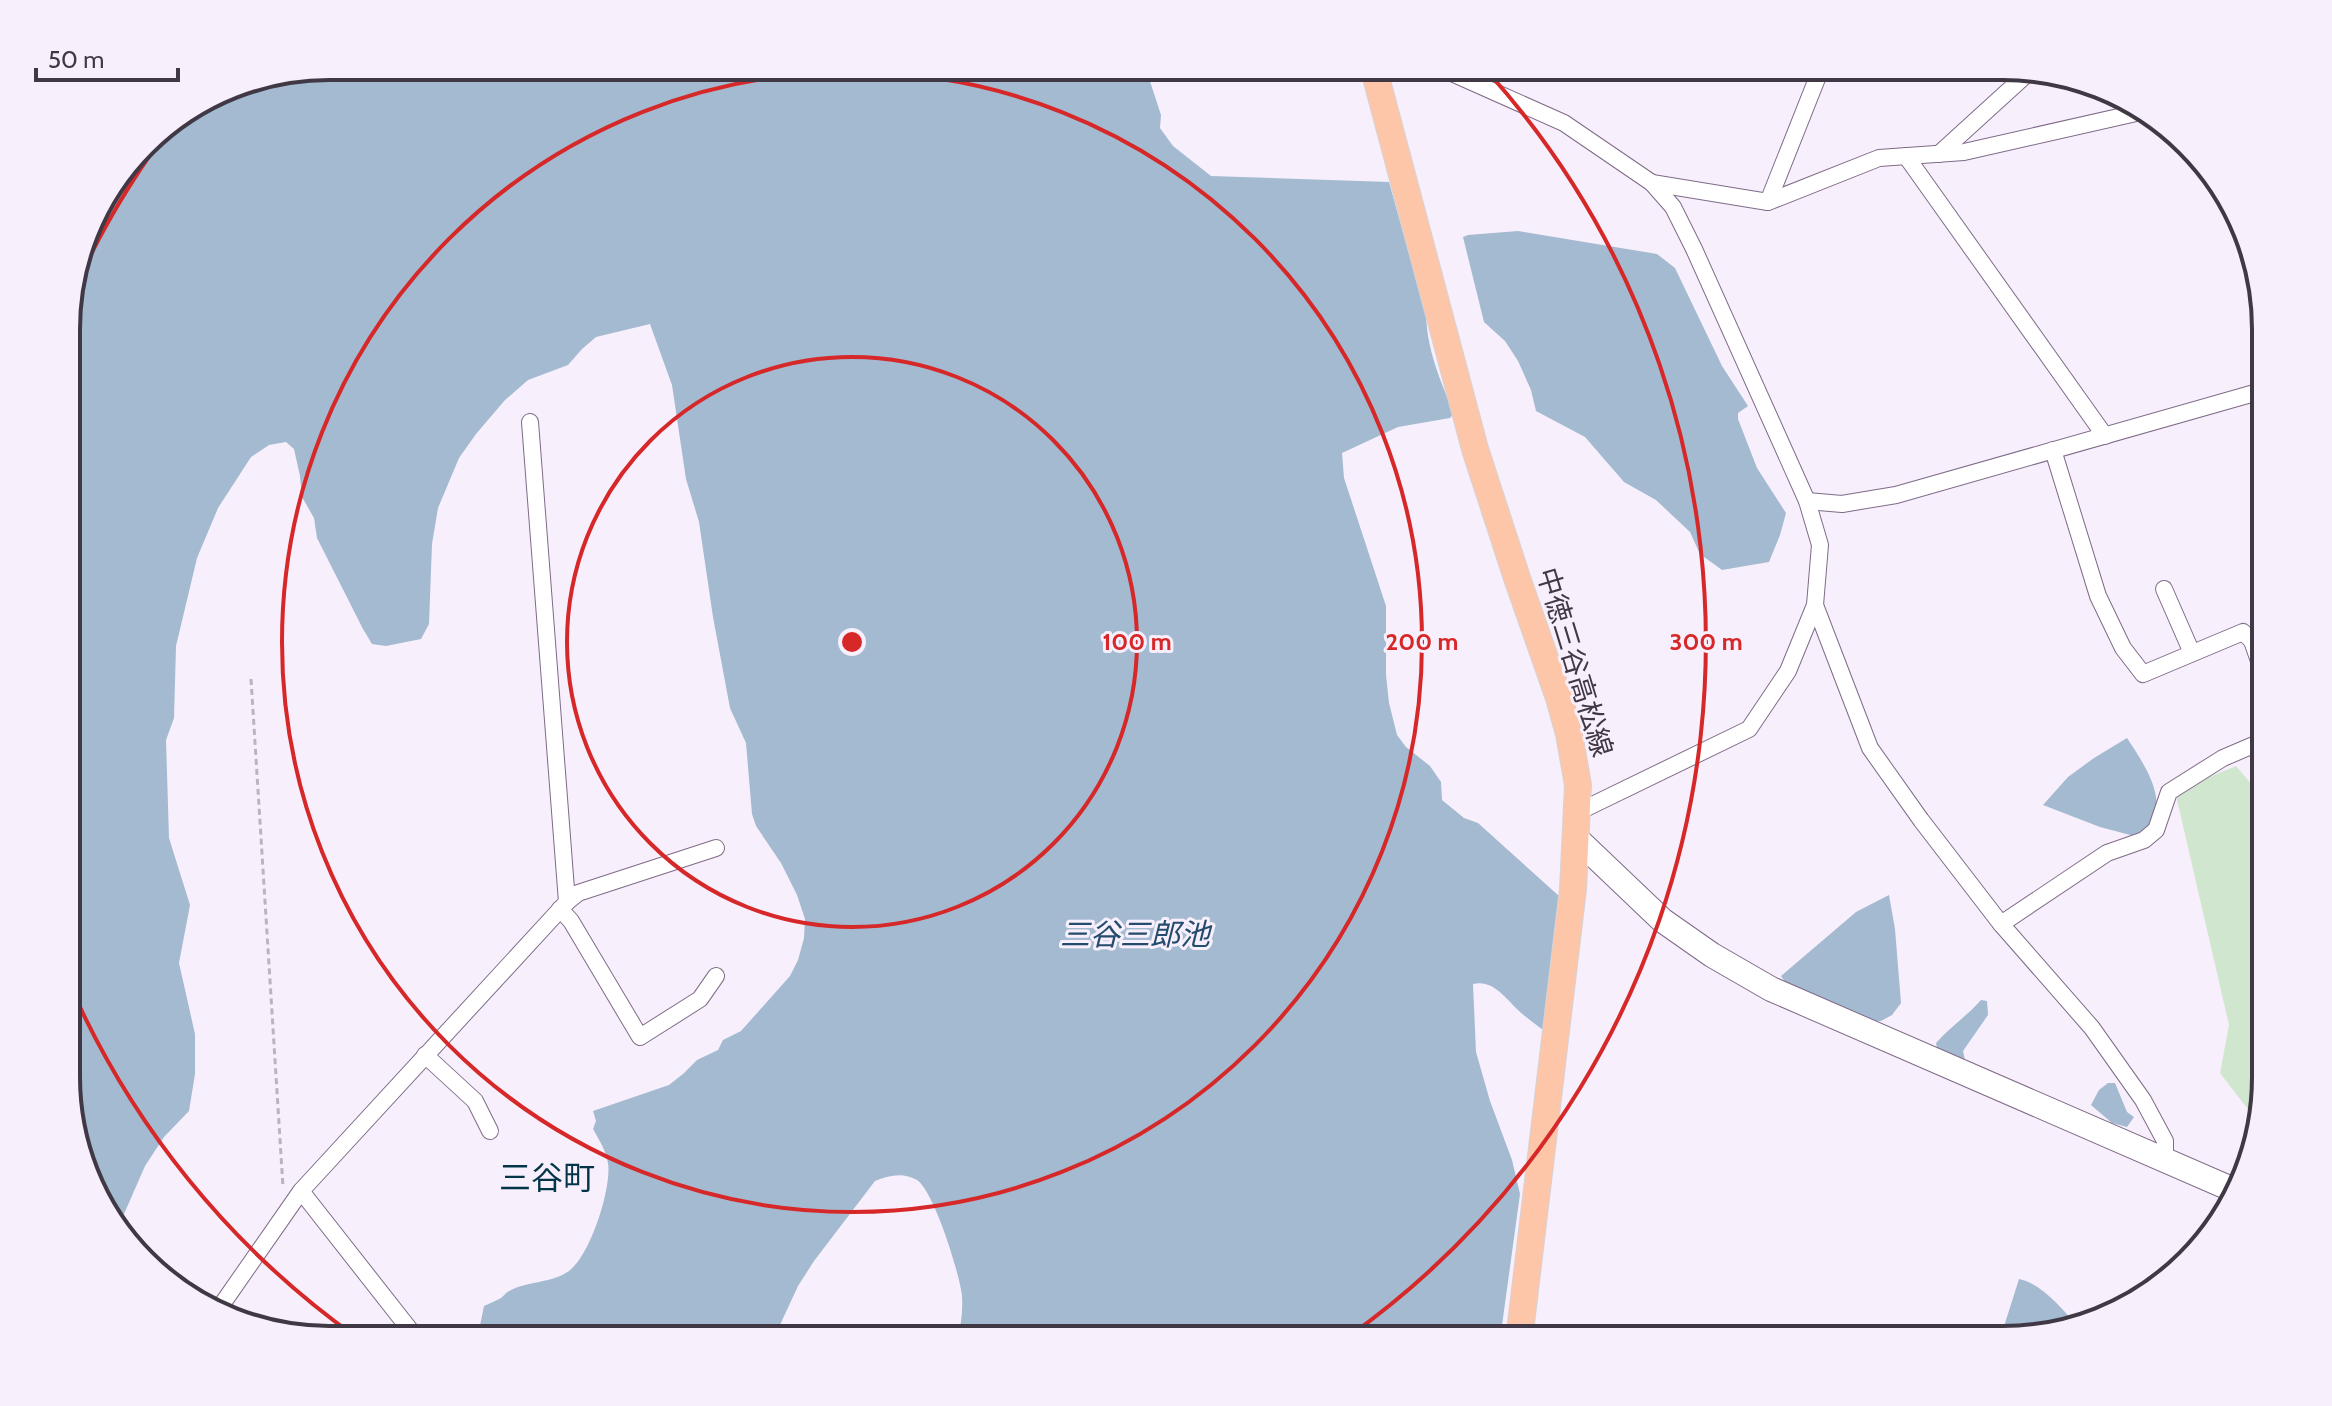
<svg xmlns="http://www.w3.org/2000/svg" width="2332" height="1406" font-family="Cabin,'Noto Sans JP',sans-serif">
<rect width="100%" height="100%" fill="#f8effc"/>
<!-- green -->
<polygon fill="#d0e6ce" points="2236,766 2265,800 2265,1094 2257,1121 2220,1073 2229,1025 2175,791"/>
<!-- water -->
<g fill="#a3bad0">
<path d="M329,66H1145L1161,115L1160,128L1173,146L1211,176L1389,182L1426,314C1427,350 1440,380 1454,413L1450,418L1398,427L1342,453L1344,478L1386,606V675L1389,703L1397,735L1406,747L1430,766L1441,782L1442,800L1464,818L1478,823L1559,896L1543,1030C1534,1023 1525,1017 1517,1009C1505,997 1492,979 1473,984L1476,1052L1490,1101L1512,1160L1520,1194L1500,1340H957C961,1326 963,1311 962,1296C960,1275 934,1191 917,1180C904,1172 888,1175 875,1181L814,1261L798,1286L773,1340H477L484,1306C490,1303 496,1301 501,1298C506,1294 505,1293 511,1290C529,1281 552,1283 569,1271C590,1256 612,1188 608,1163C606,1150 599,1140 593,1129L596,1121L593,1111L669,1085L683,1074L697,1060L718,1050L723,1040L741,1031L790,976L798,960L804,938L805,919L797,895L781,863L756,826L752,814L746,743L730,708L713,617L699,522L686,479L672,385L650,324L596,337L582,349L568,365L528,380L505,400L476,434L459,458L438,508L432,544L429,624L421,639L386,646L372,644L363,629L317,538L314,518L302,497L300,476L294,449L286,442L269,445L251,457L218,508L197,558L176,646L174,718L166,740L169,838L190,905L179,963L195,1034V1074L189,1111L164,1137L145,1166L117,1230L110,1223L68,1111V295L93,212L155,132L229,86Z"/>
<polygon points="1518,231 1657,254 1675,268 1722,366 1748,406 1738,413 1738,419 1757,468 1786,513 1780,535 1769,562 1722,570 1700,554 1690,532 1656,500 1624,482 1585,437 1536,411 1531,390 1518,361 1505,341 1484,322 1463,237 1468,235"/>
<path d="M2127,738C2146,767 2179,814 2134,836L2100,827L2043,805L2068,777L2094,758Z"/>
<polygon points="1889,895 1895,929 1901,1003 1892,1015 1881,1021 1871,1022 1791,991 1781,976 1856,912"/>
<path d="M1981,1000L1987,1001L1988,1015L1963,1051L1965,1060L1963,1063L1938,1052L1936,1043C1950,1027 1967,1016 1981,1000Z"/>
<polygon points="2108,1083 2115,1083 2127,1112 2134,1117 2127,1127 2112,1123 2091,1105 2099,1090"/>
<path d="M2019,1279C2042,1284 2059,1306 2075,1323L2020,1339H2000Z"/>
</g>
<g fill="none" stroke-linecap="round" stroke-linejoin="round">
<!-- street casing -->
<g stroke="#7f6b88" stroke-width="18">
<g id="street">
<polyline points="1436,66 1564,123 1652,183 1673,207 1694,249 1807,501 1820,545 1815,605 1788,671 1749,729 1578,812"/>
<polyline points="1939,154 2028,73"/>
<polyline points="1906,156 2105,436"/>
<polyline points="1652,183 1768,202 1879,158 1964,152 2145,111"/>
<polyline points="1768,202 1822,66"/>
<polyline points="2053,450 2098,596 2123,648 2143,674 2243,632 2252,641 2265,678"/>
<polyline points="1807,501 1842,504 1896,495 2265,390"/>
<polyline points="2164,589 2192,653"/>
<polyline points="1815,605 1870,748 1921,820 2001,924 2092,1028 2143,1100 2165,1141 2165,1160"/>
<polyline points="567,902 578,893 716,848"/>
<polyline points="560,909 571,921 640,1037 700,999 716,976"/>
<polyline points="2001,924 2107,853 2144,840 2156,830 2169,792 2223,758 2265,740"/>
<polyline points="425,1055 475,1101 490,1131"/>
<polyline points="301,1191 567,902 530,422"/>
<polyline points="218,1310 301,1191 418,1340"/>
</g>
</g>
<!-- secondary casing -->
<g stroke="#7f6b88" stroke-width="26">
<polyline id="secondary" points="1577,839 1662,920 1712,955 1771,989 2236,1191"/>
</g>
<!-- primary casing -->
<g stroke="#d5d3d6" stroke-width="28">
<polyline id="primary" points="1373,66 1475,449 1517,578 1559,698 1569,734 1578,785 1573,889 1519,1340"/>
</g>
<!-- path -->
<polyline stroke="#bcb3c0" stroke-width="3" stroke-dasharray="6 4" stroke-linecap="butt" points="251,679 283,1187"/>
<!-- street -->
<use href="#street" stroke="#fff" stroke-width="16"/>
<!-- secondary -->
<use href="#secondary" stroke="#fff" stroke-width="24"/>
<!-- primary -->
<use href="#primary" stroke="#fdc6a8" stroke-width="26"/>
</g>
<!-- distance rings -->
<g fill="none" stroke="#d62828" stroke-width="4">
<circle cx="852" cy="642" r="285"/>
<circle cx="852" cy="642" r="570"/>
<path d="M356 1337A854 854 0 0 1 69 983M69 301A854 854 0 0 1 174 122M1487 71A854 854 0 0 1 1348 1337"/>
</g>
<g text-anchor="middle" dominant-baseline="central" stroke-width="6" stroke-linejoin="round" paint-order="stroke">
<!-- street labels -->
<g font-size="28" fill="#413845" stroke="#f8effc">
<text transform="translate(1575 662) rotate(73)">中徳三谷高松線</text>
</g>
<!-- water labels -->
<g font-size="30" font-style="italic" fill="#244c6c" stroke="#f8effc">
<text x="1135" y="934">三谷三郎池</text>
</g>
<!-- quarter labels -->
<g font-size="32" fill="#023548" stroke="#f8effc">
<text x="547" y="1177">三谷町</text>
</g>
</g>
<!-- crop -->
<path d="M0 0H2332V1406H0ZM329 80H2003A249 249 0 0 1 2252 329V1077A249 249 0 0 1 2003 1326H329A249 249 0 0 1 80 1077V329A249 249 0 0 1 329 80Z" fill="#f8effc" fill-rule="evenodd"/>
<path fill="none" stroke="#413845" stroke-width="4" d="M329 80H2003A249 249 0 0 1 2252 329V1077A249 249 0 0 1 2003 1326H329A249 249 0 0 1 80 1077V329A249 249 0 0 1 329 80Z"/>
<circle cx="852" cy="642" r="12" fill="#d62828" stroke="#f8effc" stroke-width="4"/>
<g font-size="24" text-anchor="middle" font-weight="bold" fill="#d62828" stroke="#f8effc" stroke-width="6" stroke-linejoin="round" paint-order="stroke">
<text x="1137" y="650">100 m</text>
<text x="1422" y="650">200 m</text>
<text x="1706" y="650">300 m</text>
</g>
<!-- scale -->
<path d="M36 68v12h142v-12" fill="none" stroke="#413845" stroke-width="4"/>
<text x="48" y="68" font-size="24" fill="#413845" stroke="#f8effc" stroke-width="6" paint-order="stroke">50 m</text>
</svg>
